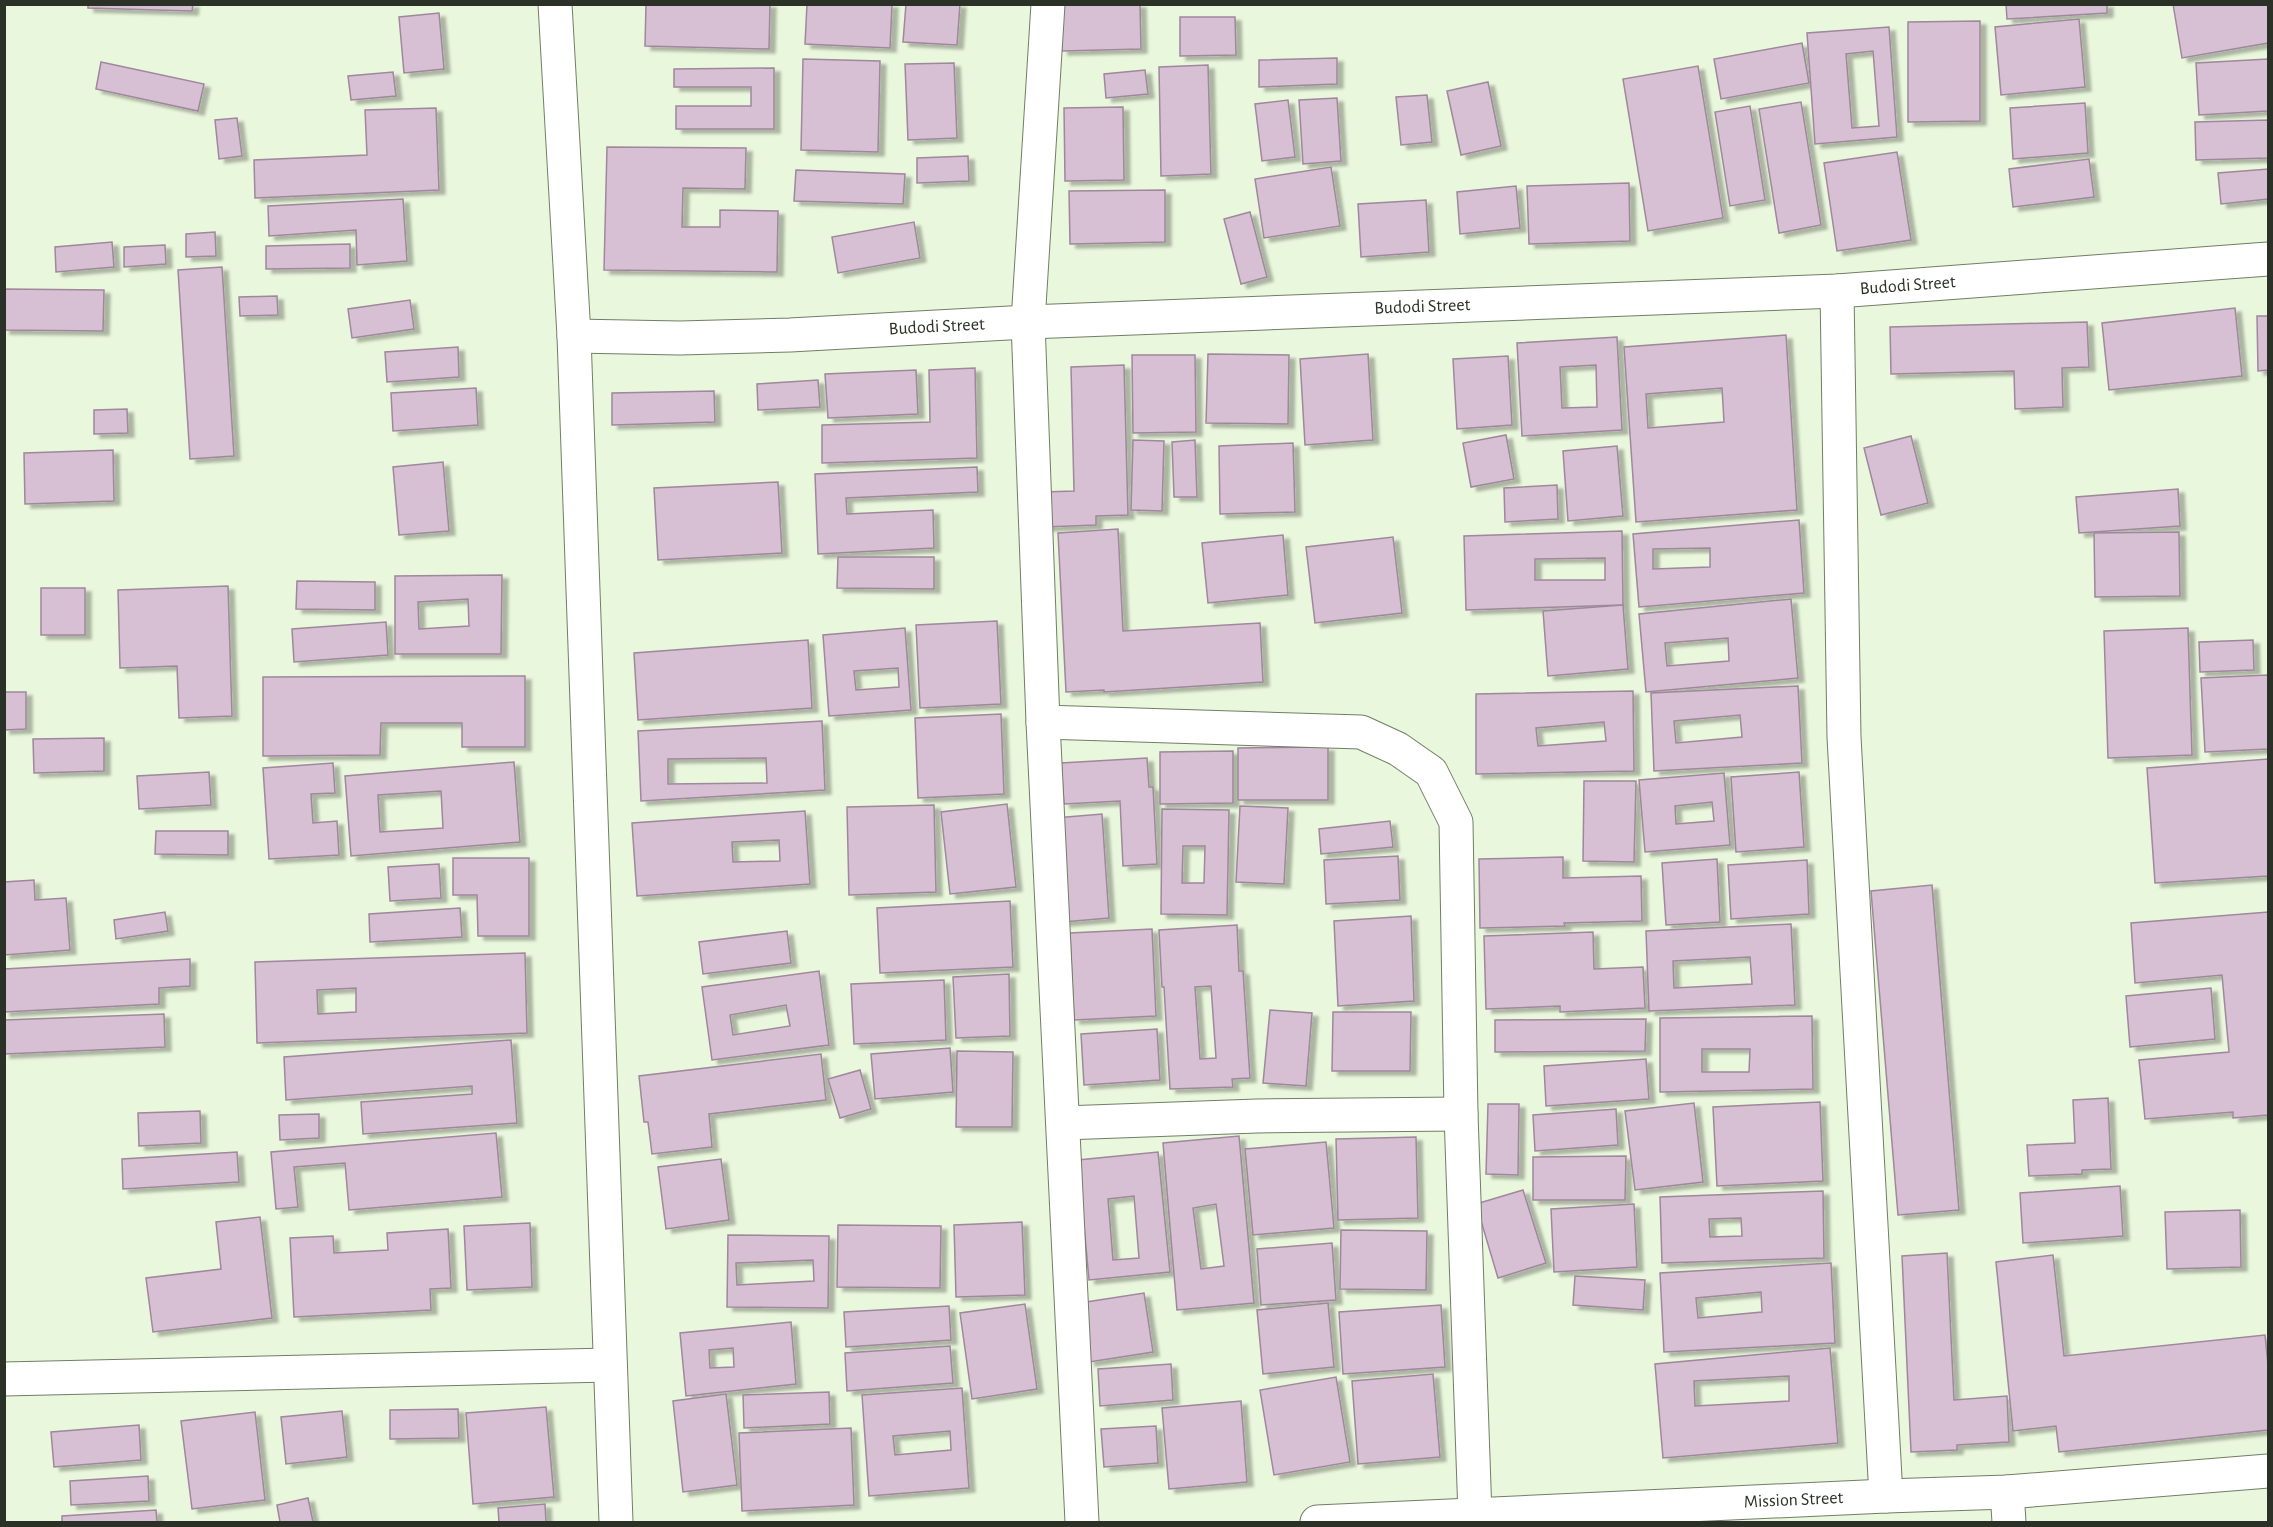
<svg xmlns="http://www.w3.org/2000/svg" width="2273" height="1527" font-family="'Alegreya Sans',sans-serif">
<defs>
<filter id="shadow"><feDropShadow dx="6" dy="4" stdDeviation="1.5" flood-color="#0004"/></filter>
</defs>
<rect width="100%" height="100%" fill="#e9f7dc"/>
<!-- building -->
<g fill="#d7bfd4" stroke="#9f889c" stroke-width="1.5" fill-rule="evenodd" filter="url(#shadow)">
<polygon points="88,4 193,4 192,11 88,8"/>
<polygon points="646,4 770,4 769,49 645,46"/>
<polygon points="807,4 892,4 890,48 805,44"/>
<polygon points="906,4 960,4 957,45 903,42"/>
<polygon points="1061,4 1140,4 1141,49 1062,51"/>
<polygon points="2006,4 2107,4 2107,13 2007,19"/>
<polygon points="2173,4 2268,4 2268,43 2182,58"/>
<polygon points="439,13 444,69 404,73 399,17"/>
<polygon points="1180,17 1235,17 1236,55 1180,56"/>
<polygon points="2079,19 2085,87 2001,95 1995,27"/>
<polygon points="1980,21 1980,121 1908,122 1908,22"/>
<path d="M1889,27L1897,137L1815,144L1807,33ZM1873,51L1879,126L1852,128L1846,54Z"/>
<polygon points="1802,43 1809,83 1721,99 1714,59"/>
<polygon points="1337,58 1337,84 1259,87 1259,60"/>
<polygon points="803,59 880,61 878,152 801,150"/>
<polygon points="2268,59 2268,111 2199,115 2196,63"/>
<polygon points="101,62 204,84 198,111 96,89"/>
<polygon points="954,63 957,138 908,140 905,64"/>
<polygon points="1208,65 1211,174 1161,176 1159,67"/>
<polygon points="1698,66 1723,218 1648,231 1623,79"/>
<polygon points="774,68 774,129 676,129 676,106 751,106 751,87 674,87 674,69"/>
<polygon points="1145,70 1148,94 1106,98 1104,74"/>
<polygon points="393,72 396,96 351,100 348,76"/>
<polygon points="1488,82 1501,146 1461,155 1447,91"/>
<polygon points="1427,95 1432,142 1401,145 1396,97"/>
<polygon points="1337,98 1341,161 1303,164 1299,100"/>
<polygon points="1288,100 1295,157 1262,161 1255,104"/>
<polygon points="1801,102 1821,225 1779,233 1759,109"/>
<polygon points="2085,103 2088,153 2013,159 2010,108"/>
<polygon points="1750,106 1765,200 1730,206 1715,112"/>
<polygon points="1123,107 1124,180 1065,181 1064,108"/>
<polygon points="436,108 439,190 255,198 254,160 367,155 365,110"/>
<polygon points="237,118 242,156 219,159 215,120"/>
<polygon points="2268,120 2268,158 2196,160 2195,122"/>
<polygon points="607,147 746,148 745,189 683,188 682,227 720,227 720,210 778,211 777,272 604,270"/>
<polygon points="1897,152 1911,240 1837,251 1824,163"/>
<polygon points="968,156 969,181 917,183 917,158"/>
<polygon points="2089,159 2094,197 2013,207 2009,169"/>
<polygon points="1331,167 1340,226 1264,238 1255,179"/>
<polygon points="2268,169 2268,199 2221,204 2218,173"/>
<polygon points="796,170 905,174 903,204 794,201"/>
<polygon points="1629,183 1630,241 1529,244 1527,186"/>
<polygon points="1516,186 1520,228 1460,234 1457,192"/>
<polygon points="1165,190 1165,242 1070,244 1069,191"/>
<polygon points="403,199 407,261 357,265 356,230 269,236 268,206"/>
<polygon points="1426,200 1429,252 1361,257 1358,204"/>
<polygon points="1250,212 1267,277 1241,284 1224,219"/>
<polygon points="914,222 920,258 838,273 832,237"/>
<polygon points="215,232 216,256 186,257 186,234"/>
<polygon points="112,242 114,267 56,272 55,247"/>
<polygon points="350,244 350,268 266,269 266,246"/>
<polygon points="165,245 166,264 124,267 124,247"/>
<polygon points="222,267 234,456 190,459 178,270"/>
<polygon points="4,289 104,290 103,331 4,330"/>
<polygon points="277,296 278,315 240,316 239,297"/>
<polygon points="410,300 414,329 352,338 348,309"/>
<polygon points="2235,308 2242,376 2109,390 2102,323"/>
<polygon points="2257,316 2268,316 2268,370 2258,371"/>
<polygon points="2087,322 2089,367 2062,368 2063,407 2015,409 2014,371 1891,374 1890,327"/>
<path d="M1786,335L1797,510L1636,522L1624,347ZM1722,388L1724,422L1648,428L1646,394Z"/>
<path d="M1617,337L1622,430L1522,436L1517,343ZM1596,365L1597,407L1562,408L1560,367Z"/>
<polygon points="458,347 459,377 387,382 385,352"/>
<polygon points="1208,354 1289,355 1288,424 1206,423"/>
<polygon points="1368,354 1373,440 1305,445 1300,359"/>
<polygon points="1132,355 1195,355 1196,432 1133,433"/>
<polygon points="1508,356 1512,425 1457,429 1453,359"/>
<polygon points="1124,365 1128,515 1096,516 1096,525 1044,527 1043,492 1074,491 1071,367"/>
<polygon points="975,368 977,458 822,463 822,425 930,422 929,370"/>
<polygon points="916,370 918,414 828,418 825,374"/>
<polygon points="818,380 820,407 758,410 757,384"/>
<polygon points="476,388 478,425 393,431 391,393"/>
<polygon points="714,391 715,422 612,425 612,393"/>
<polygon points="127,409 128,433 94,434 94,410"/>
<polygon points="1506,435 1514,479 1471,487 1463,443"/>
<polygon points="1911,436 1928,503 1881,515 1864,448"/>
<polygon points="1133,440 1164,441 1162,511 1131,510"/>
<polygon points="1195,440 1197,497 1174,497 1172,442"/>
<polygon points="1293,443 1295,512 1220,514 1219,446"/>
<polygon points="1617,446 1623,516 1568,521 1563,451"/>
<polygon points="113,450 114,501 25,504 24,453"/>
<polygon points="443,462 449,531 399,535 393,467"/>
<polygon points="977,467 978,492 846,498 847,514 933,510 934,548 818,554 815,474"/>
<polygon points="778,482 782,553 658,560 654,488"/>
<polygon points="1557,485 1558,519 1505,522 1504,488"/>
<polygon points="2178,489 2180,526 2079,533 2076,497"/>
<path d="M1799,520L1804,593L1639,607L1633,534ZM1710,548V567L1653,569V549Z"/>
<polygon points="1118,529 1123,631 1260,623 1263,682 1104,692 1104,690 1066,692 1058,533"/>
<path d="M1622,531L1623,605L1466,610L1464,536ZM1605,558V580H1535V559Z"/>
<polygon points="2179,532 2180,596 2095,597 2094,533"/>
<polygon points="1283,535 1288,595 1208,603 1202,543"/>
<polygon points="1393,537 1402,613 1315,623 1306,547"/>
<polygon points="838,557 934,557 934,589 837,588"/>
<path d="M502,575L501,654H395V576ZM468,599L469,626L419,629L418,602Z"/>
<polygon points="297,581 375,582 375,610 296,609"/>
<polygon points="228,586 232,716 179,718 177,666 120,668 118,590"/>
<rect x="41" y="588" width="44" height="47"/>
<path d="M1791,599L1798,678L1646,692L1639,614ZM1728,638L1729,661L1667,666L1665,643Z"/>
<polygon points="1623,605 1628,669 1548,676 1543,611"/>
<polygon points="997,621 1001,704 920,708 916,625"/>
<polygon points="386,622 388,655 294,662 292,629"/>
<path d="M905,628L911,710L829,716L823,635ZM898,668L899,687L856,690L854,671Z"/>
<polygon points="2188,628 2192,755 2108,758 2104,631"/>
<polygon points="808,640 812,708 638,720 634,653"/>
<polygon points="2253,640 2254,670 2200,672 2199,642"/>
<polygon points="2268,675 2268,749 2205,752 2201,678"/>
<polygon points="525,676 525,747 462,747 462,723 381,723 380,755 263,756 263,677"/>
<path d="M1798,686L1802,763L1654,771L1651,693ZM1740,715L1742,737L1676,743L1674,721Z"/>
<path d="M1633,691L1634,771L1476,774V694ZM1604,722L1606,741L1538,746L1536,728Z"/>
<polygon points="4,692 26,692 26,729 4,730"/>
<polygon points="1001,714 1004,794 918,798 915,718"/>
<path d="M822,721L825,790L641,801L638,731ZM766,758L767,783L668,784V759Z"/>
<polygon points="104,738 104,771 34,773 33,739"/>
<polygon points="1328,747 1328,800 1238,800 1238,748"/>
<polygon points="1233,751 1233,803 1160,804 1160,752"/>
<polygon points="1147,758 1149,787 1153,787 1157,864 1123,866 1120,801 1064,804 1061,763"/>
<polygon points="2268,759 2268,876 2155,883 2147,768"/>
<path d="M514,762L520,842L351,856L345,776ZM441,791L443,828L380,832L378,795Z"/>
<polygon points="333,763 335,793 311,794 313,823 337,821 339,855 269,859 263,768"/>
<polygon points="209,772 211,805 139,809 137,776"/>
<polygon points="1799,772 1804,847 1736,852 1731,777"/>
<path d="M1724,773L1730,845L1645,852L1639,780ZM1712,802L1714,821L1676,824L1675,806Z"/>
<polygon points="1584,781 1636,781 1634,862 1583,861"/>
<polygon points="1007,804 1016,887 950,894 941,812"/>
<polygon points="934,805 936,892 849,895 847,807"/>
<polygon points="1240,806 1288,808 1284,884 1236,882"/>
<path d="M1162,809L1229,810L1227,915L1161,914ZM1183,846H1205L1204,883H1182Z"/>
<path d="M805,811L810,884L637,896L632,823ZM779,840L780,861L733,862L732,842Z"/>
<polygon points="1102,814 1109,918 1063,922 1055,818"/>
<polygon points="1390,821 1393,847 1321,854 1319,829"/>
<polygon points="156,831 228,831 228,855 155,854"/>
<polygon points="1398,856 1400,900 1326,904 1324,860"/>
<polygon points="1563,857 1563,878 1641,876 1642,921 1564,923 1565,926 1480,928 1479,859"/>
<polygon points="453,858 529,858 529,936 478,936 477,895 453,895"/>
<polygon points="1717,859 1720,922 1666,925 1662,863"/>
<polygon points="1807,860 1809,914 1731,919 1728,865"/>
<polygon points="439,864 441,898 390,901 388,867"/>
<polygon points="34,880 35,900 66,898 70,950 4,955 4,882"/>
<polygon points="1932,885 1959,1210 1898,1215 1871,891"/>
<polygon points="1010,901 1013,967 880,973 877,908"/>
<polygon points="460,908 462,937 370,942 369,914"/>
<polygon points="165,912 168,931 116,939 114,920"/>
<polygon points="2268,912 2268,1115 2233,1118 2233,1112 2145,1119 2139,1060 2229,1052 2222,975 2135,983 2131,923"/>
<polygon points="1411,916 1414,1001 1338,1006 1334,921"/>
<path d="M1791,924L1795,1005L1649,1011L1646,931ZM1750,957L1752,984L1674,988L1673,961Z"/>
<path d="M1237,925L1239,971H1243L1250,1078L1232,1079L1233,1087L1170,1089L1164,987H1162L1159,930ZM1211,986L1216,1058L1200,1059L1195,987Z"/>
<polygon points="1152,929 1156,1016 1074,1020 1070,933"/>
<polygon points="787,931 791,963 703,974 699,942"/>
<polygon points="1593,932 1594,969 1643,967 1645,1008 1560,1012 1560,1006 1486,1009 1484,936"/>
<path d="M525,953L527,1033L257,1043L255,962ZM356,988V1012L318,1014L317,990Z"/>
<polygon points="190,959 190,986 159,988 159,1004 4,1012 4,969"/>
<path d="M819,971L829,1045L712,1060L702,987ZM786,1005L790,1026L733,1035L730,1015Z"/>
<polygon points="1009,974 1010,1036 956,1038 953,977"/>
<polygon points="944,980 946,1040 854,1044 851,984"/>
<polygon points="2211,988 2215,1039 2130,1047 2126,996"/>
<polygon points="1270,1010 1312,1013 1306,1086 1263,1083"/>
<polygon points="1333,1012 1411,1012 1410,1071 1332,1071"/>
<polygon points="164,1014 165,1047 4,1054 4,1020"/>
<path d="M1812,1016L1813,1089L1660,1092V1018ZM1702,1049H1750L1749,1072H1702Z"/>
<polygon points="1646,1019 1645,1051 1495,1052 1495,1020"/>
<polygon points="1157,1029 1160,1080 1084,1085 1081,1034"/>
<polygon points="511,1040 517,1123 363,1134 361,1102 472,1094 472,1086 286,1100 284,1057"/>
<polygon points="950,1048 953,1092 875,1099 871,1054"/>
<polygon points="957,1051 1013,1052 1012,1127 956,1127"/>
<polygon points="821,1054 826,1100 709,1114 712,1147 652,1154 648,1122 644,1122 639,1076"/>
<polygon points="1646,1059 1649,1099 1546,1106 1544,1066"/>
<polygon points="860,1070 871,1109 840,1118 828,1079"/>
<polygon points="2108,1098 2111,1169 2082,1170 2082,1174 2029,1176 2027,1145 2075,1143 2073,1100"/>
<polygon points="1820,1102 1823,1181 1717,1186 1713,1107"/>
<polygon points="1694,1103 1703,1182 1635,1190 1625,1111"/>
<polygon points="1488,1104 1519,1104 1518,1175 1486,1174"/>
<polygon points="1616,1109 1618,1145 1535,1151 1533,1115"/>
<polygon points="200,1111 201,1143 139,1146 138,1113"/>
<polygon points="319,1114 319,1138 280,1140 279,1115"/>
<polygon points="496,1133 502,1197 349,1210 345,1163 294,1167 298,1207 276,1209 271,1152"/>
<path d="M1239,1136L1254,1303L1177,1310L1163,1143ZM1216,1204L1224,1266L1201,1269L1193,1208Z"/>
<polygon points="1416,1137 1418,1218 1338,1220 1336,1139"/>
<polygon points="1326,1142 1334,1228 1253,1235 1245,1149"/>
<polygon points="237,1152 239,1182 123,1189 122,1159"/>
<path d="M1158,1152L1170,1272L1089,1280L1078,1160ZM1134,1196L1139,1258L1113,1260L1108,1199Z"/>
<polygon points="1626,1156 1625,1200 1533,1200 1533,1157"/>
<polygon points="721,1159 729,1220 666,1229 658,1167"/>
<polygon points="2120,1186 2123,1236 2023,1243 2020,1193"/>
<polygon points="1523,1190 1546,1263 1498,1278 1476,1204"/>
<path d="M1823,1191L1824,1258L1662,1263L1660,1197ZM1741,1218L1742,1236L1710,1237L1709,1219Z"/>
<polygon points="1634,1204 1637,1267 1554,1272 1551,1209"/>
<polygon points="2240,1210 2241,1267 2167,1269 2165,1212"/>
<polygon points="260,1217 272,1318 153,1332 146,1278 221,1269 216,1222"/>
<polygon points="1022,1222 1025,1295 956,1297 954,1225"/>
<polygon points="530,1223 532,1287 467,1290 464,1226"/>
<polygon points="838,1225 941,1226 940,1288 837,1287"/>
<polygon points="448,1229 451,1288 430,1289 431,1310 294,1317 290,1238 333,1236 334,1253 388,1250 387,1233"/>
<polygon points="1341,1230 1427,1231 1426,1290 1340,1289"/>
<path d="M728,1235L829,1236L828,1308L727,1307ZM813,1260L814,1281L737,1285L736,1263Z"/>
<polygon points="1332,1243 1336,1300 1261,1305 1257,1249"/>
<polygon points="1947,1253 1954,1400 2007,1396 2009,1442 1957,1445 1957,1450 1911,1452 1902,1256"/>
<polygon points="2053,1255 2064,1356 2265,1335 2268,1365 2268,1430 2059,1452 2056,1426 2013,1431 1996,1262"/>
<path d="M1831,1263L1835,1343L1664,1352L1660,1273ZM1761,1292L1762,1312L1698,1318L1696,1298Z"/>
<polygon points="1575,1276 1645,1280 1643,1310 1573,1305"/>
<polygon points="1144,1293 1153,1352 1089,1362 1080,1303"/>
<polygon points="1328,1303 1334,1367 1263,1374 1257,1310"/>
<polygon points="1025,1304 1037,1389 972,1399 960,1313"/>
<polygon points="1441,1305 1445,1367 1343,1374 1339,1312"/>
<polygon points="949,1306 951,1340 846,1347 844,1312"/>
<path d="M791,1322L796,1384L686,1396L680,1333ZM733,1348L734,1367L710,1368L709,1350Z"/>
<polygon points="950,1346 953,1383 847,1391 845,1353"/>
<path d="M1830,1348L1838,1443L1663,1458L1655,1364ZM1789,1376V1401L1695,1406L1694,1381Z"/>
<polygon points="1171,1364 1173,1400 1100,1406 1098,1369"/>
<polygon points="1433,1374 1440,1457 1358,1464 1352,1381"/>
<polygon points="1336,1377 1350,1462 1274,1475 1260,1390"/>
<path d="M962,1388L969,1488L869,1496L862,1395ZM950,1431L951,1450L895,1455L893,1436Z"/>
<polygon points="829,1392 830,1424 744,1428 743,1395"/>
<polygon points="726,1394 737,1485 683,1492 673,1401"/>
<polygon points="1241,1401 1247,1482 1169,1489 1162,1408"/>
<polygon points="546,1407 554,1497 473,1504 466,1413"/>
<polygon points="458,1409 459,1438 390,1439 390,1410"/>
<polygon points="342,1411 347,1457 286,1464 281,1417"/>
<polygon points="255,1412 265,1500 192,1509 181,1421"/>
<polygon points="139,1425 141,1460 54,1467 51,1432"/>
<polygon points="1156,1426 1158,1463 1104,1467 1101,1429"/>
<polygon points="851,1428 854,1505 742,1511 739,1433"/>
<polygon points="148,1476 149,1501 71,1505 70,1481"/>
<polygon points="308,1498 313,1522 280,1522 277,1505"/>
<polygon points="545,1504 546,1522 499,1522 498,1508"/>
<polygon points="156,1510 157,1522 62,1522 62,1516"/>
</g>
<g fill="none" stroke-linecap="round" stroke-linejoin="round">
<!-- street casing -->
<g stroke="#717e66" stroke-width="35">
<g id="street">
<polyline points="555,4 574,336 616,1522"/>
<polyline points="1048,4 1028,322 1043,722 1082,1522"/>
<polyline points="1837,291 1844,737 1886,1496"/>
<path id="s1" d="M574,336L680,338L790,335L1028,322L1837,291L2268,259"/>
<polyline points="1043,722 1361,732 1398,749 1431,772 1456,822 1461,1114 1475,1515"/>
<polyline points="1063,1123 1257,1116 1461,1114"/>
<polyline points="4,1379 610,1365"/>
<polyline points="2007,1492 2009,1522"/>
<path id="s2" d="M1317,1522L1886,1496L2007,1492L2268,1471"/>
</g>
</g>
<!-- street -->
<use href="#street" stroke="#fff" stroke-width="33"/>
</g>
<g text-anchor="middle" dominant-baseline="central" stroke-width="4.5" stroke-linejoin="round" paint-order="stroke">
<!-- street labels -->
<g font-size="18" fill="#2b3126" stroke="#e9f7dc">
<text stroke="none"><textPath href="#s1" startOffset="1335">Budodi Street</textPath></text>
<text stroke="none"><textPath href="#s1" startOffset="849">Budodi Street</textPath></text>
<text stroke="none"><textPath href="#s1" startOffset="363">Budodi Street</textPath></text>
<text stroke="none"><textPath href="#s2" startOffset="477">Mission Street</textPath></text>
</g>
</g>
<!-- border -->
<rect width="2273" height="1527" fill="none" stroke="#2b3126" stroke-width="12"/>
</svg>
